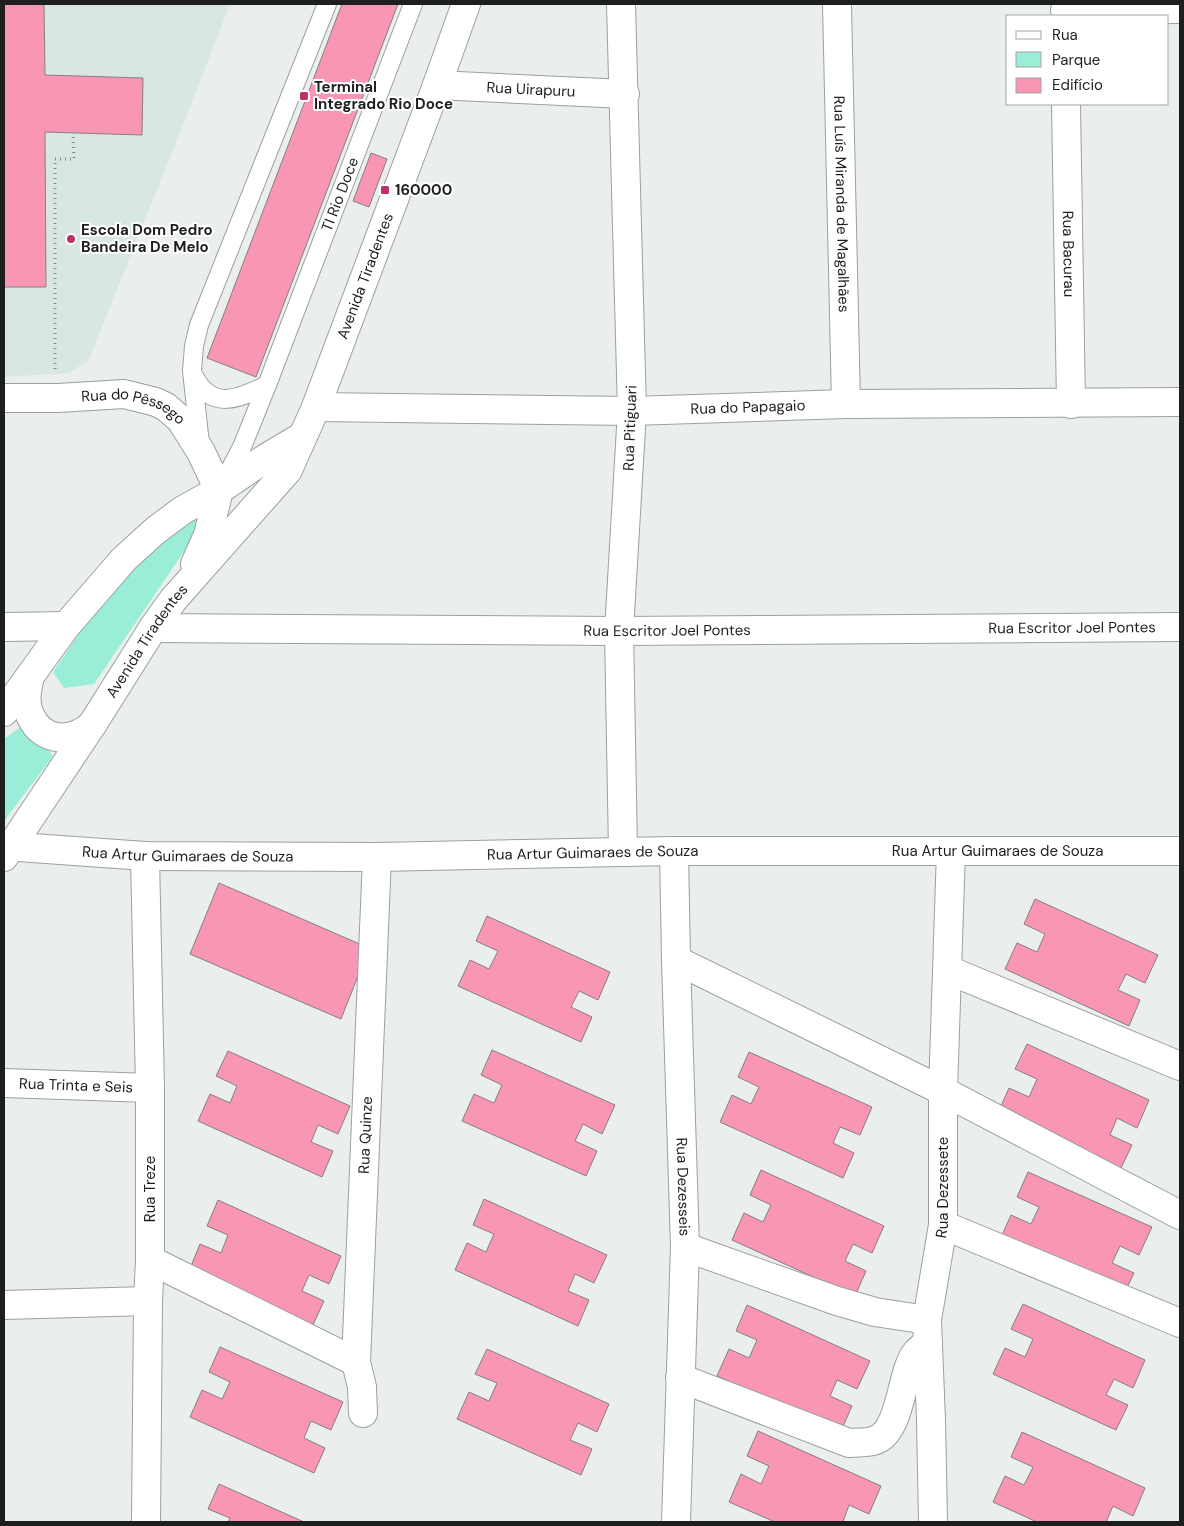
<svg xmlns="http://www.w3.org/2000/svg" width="1184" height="1526" font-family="'DM Sans',sans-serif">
<rect width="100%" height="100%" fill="#eaefee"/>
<!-- built -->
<polygon fill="#d9e7e3" points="4,4 230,4 186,118 89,360 69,373 4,377"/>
<!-- green -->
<g fill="#9aedd6">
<polygon points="214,507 94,684 64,688 53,672 141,544"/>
<polygon points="26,723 53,756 4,821 4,739"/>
</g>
<!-- building -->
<g fill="#f996b4" stroke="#847f81">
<polygon points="4,4 44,4 45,75 143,78 142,135 45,132 46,287 4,287"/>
<polygon points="342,4 398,4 256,377 207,358"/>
<polygon points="371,153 387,159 369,207 353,201"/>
<polygon points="219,883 369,948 341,1019 190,954"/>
<polygon points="1035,899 1158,955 1145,983 1126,974 1118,990 1140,1000 1129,1026 1005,969 1017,943 1037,952 1045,934 1024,924"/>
<polygon points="487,916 610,972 598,1000 579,991 571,1007 592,1017 581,1042 458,986 470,960 489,969 498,951 476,941"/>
<polygon points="1027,1044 1149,1100 1137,1128 1117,1118 1110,1135 1132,1145 1120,1170 997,1115 1009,1088 1029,1097 1037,1079 1015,1069"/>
<polygon points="492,1050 615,1105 602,1134 583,1124 575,1141 597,1151 586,1176 462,1121 474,1094 494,1103 502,1085 481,1075"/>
<polygon points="228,1051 350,1106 338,1134 318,1125 311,1142 333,1151 322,1177 198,1121 210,1094 230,1103 237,1086 216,1076"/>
<polygon points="749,1052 872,1107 860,1135 840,1127 833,1143 854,1153 843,1178 720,1122 732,1095 751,1104 759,1087 738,1077"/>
<polygon points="761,1170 884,1226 872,1253 853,1244 845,1261 866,1271 855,1296 732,1240 744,1213 763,1222 771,1205 750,1195"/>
<polygon points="1028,1172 1152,1227 1139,1255 1120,1246 1112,1263 1134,1273 1122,1298 999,1242 1011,1215 1031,1224 1039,1207 1017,1197"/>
<polygon points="484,1199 607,1255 594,1283 575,1274 568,1291 589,1300 578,1326 455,1270 467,1243 486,1252 494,1234 473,1225"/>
<polygon points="218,1200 341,1256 329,1284 309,1275 302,1291 324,1301 312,1327 189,1271 200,1244 221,1253 228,1235 207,1226"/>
<polygon points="1023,1304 1145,1360 1133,1388 1114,1379 1106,1395 1128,1405 1116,1430 993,1374 1005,1348 1025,1357 1033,1339 1011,1329"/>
<polygon points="747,1305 870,1361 857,1389 837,1380 830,1396 852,1406 841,1431 717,1376 729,1349 749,1358 757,1340 736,1331"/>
<polygon points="220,1347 343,1402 331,1430 311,1421 304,1438 325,1448 314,1473 190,1417 202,1390 222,1399 230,1382 209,1372"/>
<polygon points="487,1349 609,1404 597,1432 578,1423 570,1440 592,1449 581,1475 457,1419 469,1392 489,1401 497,1383 475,1374"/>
<polygon points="758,1431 881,1486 869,1514 849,1505 843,1522 775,1522 729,1502 741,1474 761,1484 769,1466 747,1456"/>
<polygon points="1022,1432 1145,1488 1133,1516 1113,1506 1106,1522 1037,1522 993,1502 1005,1476 1024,1485 1033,1467 1011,1457"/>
<polygon points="219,1484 304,1522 228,1522 230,1518 208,1509"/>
</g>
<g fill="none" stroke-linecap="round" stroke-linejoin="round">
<!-- lane casing -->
<g stroke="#9ba09f" stroke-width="20">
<g id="lane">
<path d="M194,376C211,411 239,399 267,385"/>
<polyline points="200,444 192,371 194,346 199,325 327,4"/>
<path id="s1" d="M222,485L242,447L267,385L413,4"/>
</g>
</g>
<!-- street casing -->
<g stroke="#9ba09f" stroke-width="30">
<g id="street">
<polyline points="621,4 632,411 619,631 623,852"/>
<path id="s2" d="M837,4L846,404"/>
<polyline points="1065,10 1180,9"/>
<path id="s3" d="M437,85L625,94"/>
<path id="s4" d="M1066,104L1071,404"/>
<path id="s5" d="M4,398H58L124,394L156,402L166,407L181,420L201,452L219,490"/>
<path id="s6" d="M316,407L632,411L846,404L1180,402"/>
<polyline points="4,627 66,626"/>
<path id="s7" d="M153,628L619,631L1180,627"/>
<path id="s8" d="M4,846L145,856L377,857L674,851H1180"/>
<path id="s9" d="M674,851L676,960L685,1247L676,1522"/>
<polyline points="145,856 150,1088 150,1260 148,1301 146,1522"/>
<polyline points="676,960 943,1091 1180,1215"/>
<polyline points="948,970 1180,1066"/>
<path id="s10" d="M4,1083L150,1088"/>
<polyline points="943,1225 1180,1323"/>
<polyline points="685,1247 837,1301 875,1312 927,1320"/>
<polyline points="150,1260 356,1362"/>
<polyline points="4,1305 148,1301"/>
<path d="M680,1378L849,1443C857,1442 865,1443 873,1441C902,1434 900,1373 916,1353C919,1349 924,1346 928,1343"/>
<path id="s11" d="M363,1413L362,1387L356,1362L377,857"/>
<path id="s12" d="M933,1522L931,1420L927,1320L943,1225V1091L951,851"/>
</g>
</g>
<!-- secondary casing -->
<g stroke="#9ba09f" stroke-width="30">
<g id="secondary">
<polyline points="195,564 208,535 219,490"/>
<path d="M30,676C27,689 24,703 30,715C42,743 72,743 92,725"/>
<polyline points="4,712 66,626 124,559 156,530 183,510 219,490 266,458 303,436"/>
<path id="s13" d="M4,857L92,725L153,628L173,600L288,470L316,407L437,85L466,4"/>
</g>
</g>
<!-- path -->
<polyline stroke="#878a89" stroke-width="3" stroke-dasharray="1 4" stroke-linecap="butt" points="55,369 55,159 74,159 73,133"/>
<!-- lane -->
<use href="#lane" stroke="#fff" stroke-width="18"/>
<!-- street -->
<use href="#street" stroke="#fff" stroke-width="28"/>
<!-- secondary -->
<use href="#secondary" stroke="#fff" stroke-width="28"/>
</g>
<!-- markers -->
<g fill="#bd326a" stroke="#fff" stroke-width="2">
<rect x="299" y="91" width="10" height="10" rx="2.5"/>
<rect x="380" y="185" width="10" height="10" rx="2.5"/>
<circle cx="71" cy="239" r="5"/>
</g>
<g text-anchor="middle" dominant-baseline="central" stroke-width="4" stroke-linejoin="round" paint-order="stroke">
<!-- poi labels -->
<g font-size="15" font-weight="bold" fill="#1d1f1e" stroke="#fff" text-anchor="start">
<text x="314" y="87">Terminal<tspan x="314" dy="17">Integrado Rio Doce</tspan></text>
<text x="395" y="190">160000</text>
<text x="81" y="230">Escola Dom Pedro<tspan x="81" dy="17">Bandeira De Melo</tspan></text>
</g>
<!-- street labels -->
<g font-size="15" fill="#1d1f1e" stroke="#fff">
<text stroke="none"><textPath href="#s3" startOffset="94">Rua Uirapuru</textPath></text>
<text stroke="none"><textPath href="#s1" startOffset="314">TI Rio Doce</textPath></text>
<text stroke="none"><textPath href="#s2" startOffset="200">Rua Luís Miranda de Magalhães</textPath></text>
<text stroke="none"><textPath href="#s4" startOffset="150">Rua Bacurau</textPath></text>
<text stroke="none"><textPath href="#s13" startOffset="690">Avenida Tiradentes</textPath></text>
<text stroke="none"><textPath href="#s6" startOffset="432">Rua do Papagaio</textPath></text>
<text stroke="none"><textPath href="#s5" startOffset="132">Rua do Pêssego</textPath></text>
<text transform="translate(630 428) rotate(-88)">Rua Pitiguari</text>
<text stroke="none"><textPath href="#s7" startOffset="919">Rua Escritor Joel Pontes</textPath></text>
<text stroke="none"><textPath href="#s7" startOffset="514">Rua Escritor Joel Pontes</textPath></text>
<text stroke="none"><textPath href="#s13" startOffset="259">Avenida Tiradentes</textPath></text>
<text stroke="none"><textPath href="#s8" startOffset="994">Rua Artur Guimaraes de Souza</textPath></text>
<text stroke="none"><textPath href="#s8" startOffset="589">Rua Artur Guimaraes de Souza</textPath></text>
<text stroke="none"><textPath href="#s8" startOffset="184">Rua Artur Guimaraes de Souza</textPath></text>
<text stroke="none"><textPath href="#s10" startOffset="72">Rua Trinta e Seis</textPath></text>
<text stroke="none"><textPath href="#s11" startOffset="279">Rua Quinze</textPath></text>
<text stroke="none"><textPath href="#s9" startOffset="336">Rua Dezesseis</textPath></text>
<text stroke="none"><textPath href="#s12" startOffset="336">Rua Dezessete</textPath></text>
<text transform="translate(150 1189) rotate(-90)">Rua Treze</text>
</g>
</g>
<!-- border -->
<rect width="1184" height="1526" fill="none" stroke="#1d1f1e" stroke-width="10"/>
<!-- legend -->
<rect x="1006" y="15" width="162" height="90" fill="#ffffff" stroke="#a5a5a5"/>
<rect x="1016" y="31" width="25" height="8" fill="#ffffff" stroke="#a5a5a5"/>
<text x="1052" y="40" font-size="15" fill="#1d1f1e">Rua</text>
<rect x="1016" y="52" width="25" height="15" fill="#9aedd6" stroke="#a5a5a5"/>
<text x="1052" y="65" font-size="15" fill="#1d1f1e">Parque</text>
<rect x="1016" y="78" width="25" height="15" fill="#f996b4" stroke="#a5a5a5"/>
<text x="1052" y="90" font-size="15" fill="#1d1f1e">Edifício</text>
</svg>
